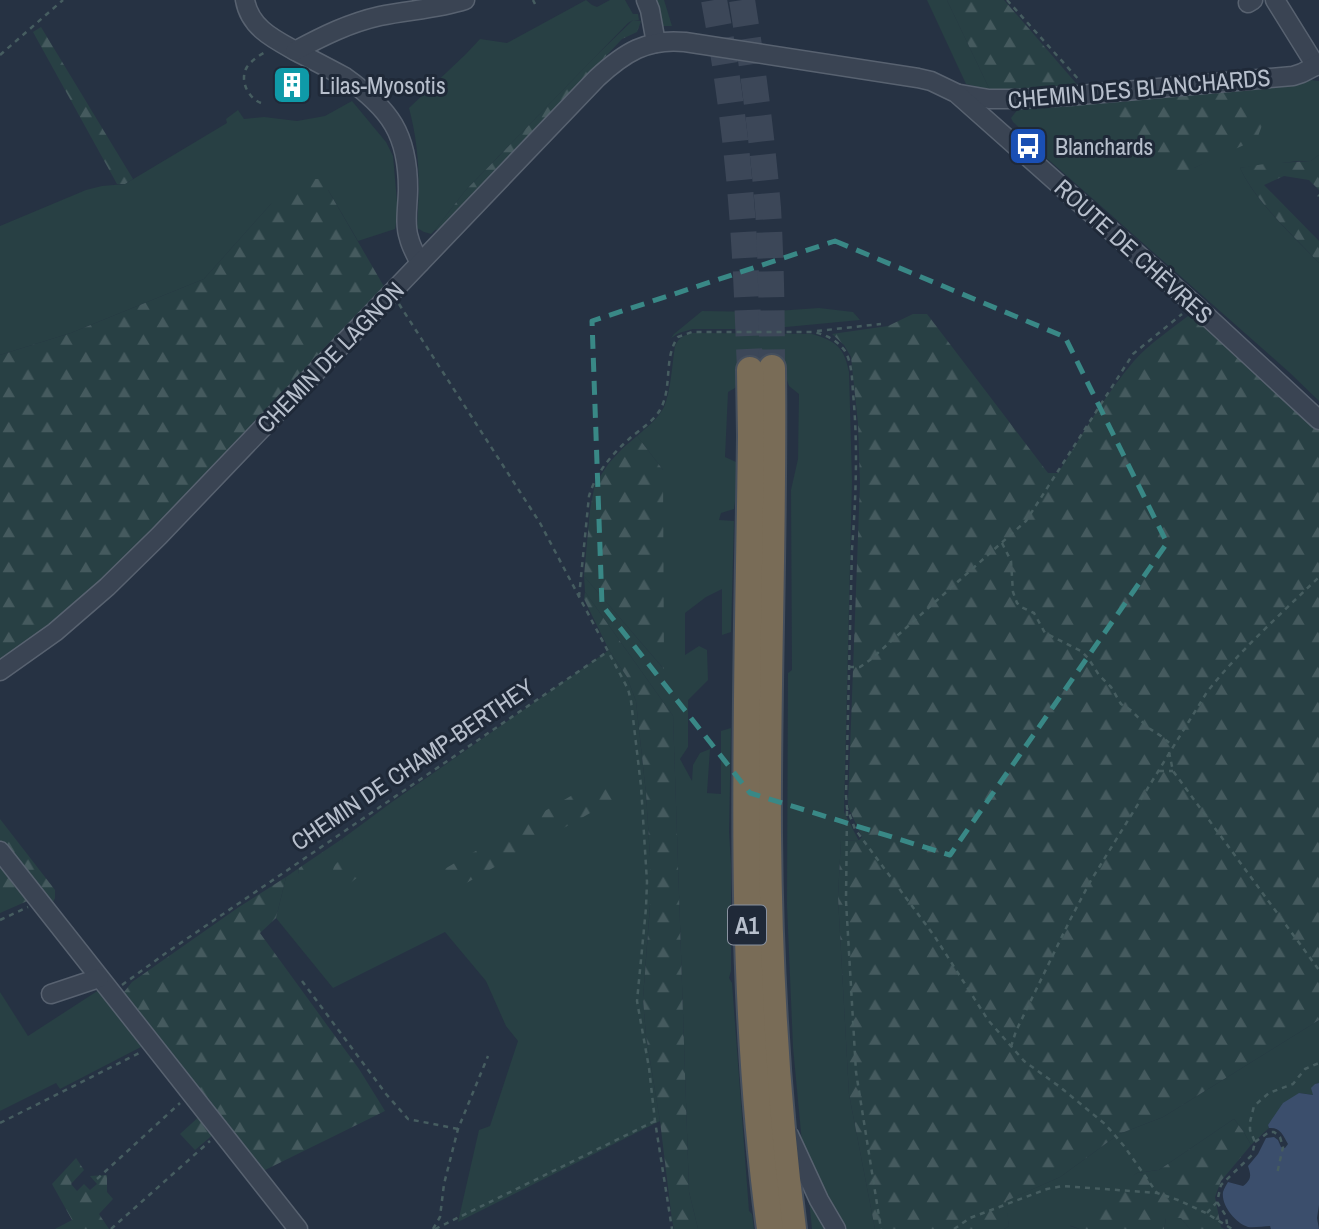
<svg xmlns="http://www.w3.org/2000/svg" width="1319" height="1229" font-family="'Archivo Narrow',sans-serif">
<defs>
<pattern id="forest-firs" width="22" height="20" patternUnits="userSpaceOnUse" patternTransform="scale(1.75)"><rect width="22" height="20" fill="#284044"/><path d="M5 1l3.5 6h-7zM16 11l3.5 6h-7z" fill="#455a5e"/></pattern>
</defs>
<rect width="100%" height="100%" fill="#263243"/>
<!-- green -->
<g fill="#284044">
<path d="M586,0L592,5L597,7L610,0H625L633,14H638L639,20H633L628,23L465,191L435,230L431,234L424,232L417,228C420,184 420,150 409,108L466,54L480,39L507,43Z"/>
<polygon points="653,0 664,0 672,26 663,26"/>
<polygon points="927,0 947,0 990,90 966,84"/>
<path d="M1302,79L1319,81V155L1311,161H1298L1240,168C1256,202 1293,236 1319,263V401L1290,373L1033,146L1028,136L1013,122L1011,118L1018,109L1029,105L1103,99L1194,168L1210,160L1248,103L1244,95L1245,85Z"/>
<polygon points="352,101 386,142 393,156 398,213 395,229 358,241 328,190 271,204 204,279 71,333 0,355 0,226 86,190 102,186 125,184 227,123 226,119 238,110 244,119 264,117 297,121 325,116"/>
<polygon points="819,308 853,312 860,320 765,329 693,329 679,333 671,338 674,334 702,311 761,312"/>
<path d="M693,333L812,334C836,341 844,347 849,372L852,481L844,812L859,841L841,840L838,897L849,1094L875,1229H845L815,1176L802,1143L793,1047L787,905L788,673L792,670L791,490L798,459L799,394L789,386L784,371L738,379L735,388L728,392L725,457L736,462V494L734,509L721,513L719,520L734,521L731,632L722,635V589L706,597L685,613V655L699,646L707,650L708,680L688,700V747L680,759L692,781L693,765L700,753L710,749L707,793L721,794V731L731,728L729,832L731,864V971L729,978L732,983L749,1211L752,1214L754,1229H698L689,1192L673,716L585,592L584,576L663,668V470L637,436C647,427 658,419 664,407C671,390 672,364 675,346C679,337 684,335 693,333Z"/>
<polygon points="609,650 627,677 636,701 646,793 650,856 650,905 643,999 646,1035 660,1121 458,1222 479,1130 490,1126 518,1041 506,1026 486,981 445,932 333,988 276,918 286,877 299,868 298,874 343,841 342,839 392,802"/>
<polygon points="102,988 143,1042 141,1047 60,1089 56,1083 0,1111 0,992 28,1036"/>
<polygon points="1319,1020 1319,1083 1315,1084 1314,1095 1299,1093 1268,1125 1269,1128 1251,1145 1243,1131 1234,1119 1159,1170 1137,1173 1070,1226 1080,1229 1004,1229 1009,1226 1005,1201 1060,1177 1119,1134 1163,1117"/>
<polygon points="808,1189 830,1229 812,1229"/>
<polygon points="1166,1218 1181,1218 1190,1229 1164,1229"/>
</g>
<!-- forest -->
<g fill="url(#forest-firs)">
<polygon points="947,0 1004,0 1081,89 1030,93 990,90"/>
<polygon points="633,20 641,21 637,32 622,39 443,229 435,230 465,191 596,56"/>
<polygon points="41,27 133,179 125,184 117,184 33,32"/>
<path d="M1245,85C1244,104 1252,106 1265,117L1257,139L1194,168L1182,184L1103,99Z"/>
<path d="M1319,155V190L1309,180L1284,176L1264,185L1319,241V263C1293,235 1256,202 1240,168L1264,164L1311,161Z"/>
<polygon points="306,179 319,179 328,190 386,290 103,583 49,629 0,663 0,355 71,333 204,279 271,204"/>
<path d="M1195,312L1319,427V1020L1163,1117L1119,1134L1060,1177L1006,1201L1009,1226L1004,1229H875L849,1094L838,897L841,840L858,841L862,837L850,811L848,804L860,483L858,423L851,357L844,345L832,334L888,326L913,314H927L1048,473H1058C1082,435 1105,395 1134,361C1149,344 1170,330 1188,316L1191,317Z"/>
<polygon points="637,436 663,470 664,669 584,576 590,510 595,484 609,463 623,448"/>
<polygon points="585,592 673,716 689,1192 698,1229 674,1229 672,1220 660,1121 646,1035 643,999 650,907 650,856 646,793 636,701 627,677 609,650 584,599"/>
<polygon points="609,774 614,786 615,799 454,890 441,871"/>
<polygon points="0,819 55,890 55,898 51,906 41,895 0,913"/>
<polygon points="342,839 343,841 323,862 298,875 299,868"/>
<path d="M347,856C356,861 357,867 358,877L345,887C327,877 330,864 347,856Z"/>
<polygon points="286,877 276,918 260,933 359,1069 385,1111 261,1172 123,998 124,992 132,982 239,907"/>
<polygon points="202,1114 215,1133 195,1150 180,1134"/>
<polygon points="1234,1119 1243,1131 1251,1145 1221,1181 1215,1197 1221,1227 1224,1229 1190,1229 1181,1218 1166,1218 1164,1229 1080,1229 1069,1225 1121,1183 1137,1173 1159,1170"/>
<polygon points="76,1158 84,1170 71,1184 77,1191 84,1184 90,1190 97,1184 90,1176 107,1175 107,1192 113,1199 99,1214 109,1229 55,1229 72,1220 52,1184"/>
</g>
<!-- water -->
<path fill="#3b4e6c" d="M1319,1083V1205L1317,1218L1319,1229H1271L1270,1226C1264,1226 1254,1228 1248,1227C1235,1223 1221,1205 1223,1192C1224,1189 1226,1185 1228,1182L1243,1186C1252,1179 1251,1175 1248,1166L1258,1154L1266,1138L1274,1137L1278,1140L1281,1147L1285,1148L1288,1144C1283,1135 1280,1127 1269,1128L1268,1125L1283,1103L1299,1093L1313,1095L1311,1088L1315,1084Z"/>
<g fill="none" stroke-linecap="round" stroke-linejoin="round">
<!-- highway-tunnel -->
<g stroke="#3c4758" stroke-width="26" stroke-dasharray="26 13" stroke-linecap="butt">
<path d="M714,0C729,80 739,160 744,241C747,284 748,327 750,370"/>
<path d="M742,0C753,69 762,138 768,208C771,261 772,315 772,368"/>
</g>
<!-- minor casing -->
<g stroke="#586270" stroke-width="21">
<g id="minor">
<path d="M245,0C250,29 276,40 299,53C315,61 330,69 345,77C390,109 408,134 408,189C408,205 404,224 409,238C411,247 416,255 420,263"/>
<polyline points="646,0 650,10 656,43"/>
<polyline points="1275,0 1316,66"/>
<polyline points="1248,3 1253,0"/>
<path d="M295,51C323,36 349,23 380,16C408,10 438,9 465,0"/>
<polyline points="960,94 989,99 1019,99 1069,96 1293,76 1302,73 1319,64"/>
<path d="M0,671L55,632L107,587L159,536L597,78C624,53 647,38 685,42L918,78L931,81L956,93L1197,307L1319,420"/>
<polyline points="0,851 298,1229"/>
<polyline points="51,994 99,978"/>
<polyline points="789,1135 819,1200 836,1229"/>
</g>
</g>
<!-- highway casing -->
<g stroke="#454f5d" stroke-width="30">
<g id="highway">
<path d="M772,368C774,524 767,679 768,834C769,966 776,1098 793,1229"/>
<path d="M750,370L751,436C748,701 735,966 770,1229"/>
</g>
</g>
<!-- path -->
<g stroke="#465d60" stroke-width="2.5" stroke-dasharray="5 5" stroke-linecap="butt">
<polyline points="533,0 535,4"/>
<polyline points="1007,0 1080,81"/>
<polyline points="0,55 63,0"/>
<path d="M261,103C248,98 239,80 247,67C251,61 259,55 266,52"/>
<polyline points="1318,195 1319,196"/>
<polyline points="399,304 540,523 628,689 631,701 641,786 647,882 646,908 637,1001 649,1068 655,1121 672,1229"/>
<polyline points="817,331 881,324"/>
<polyline points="1002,543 1011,561 1013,592 1017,603 1021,607 1034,613 1045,633 1081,651 1088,658 1099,675 1111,687 1121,704 1132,711 1147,727 1161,736 1173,746"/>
<path d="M579,597L589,496C596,473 611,455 629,439C639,430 653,422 660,410C673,387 663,358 678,337L692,332H814C826,335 837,340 845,351C852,363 852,379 853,393C858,445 856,497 852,549L846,796L847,808L855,829L935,937L988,1020L1024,1061L1060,1087L1105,1124L1124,1146L1157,1193"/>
<polyline points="849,667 860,667 870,660 1026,521 1133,354 1182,314"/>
<polyline points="1169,752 1173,771 1319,970"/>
<polyline points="1159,771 1173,771"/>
<polyline points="847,811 846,901 856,1072 881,1229"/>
<polyline points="0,920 28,907"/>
<polyline points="302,981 386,1094 408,1119 458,1129"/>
<polyline points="122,985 166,953 607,652"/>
<path d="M1011,1047L1016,1031L1070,920L1090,882L1207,692C1240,650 1281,614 1319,577"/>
<polyline points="0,1123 141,1052"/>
<polyline points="1255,1142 1269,1132 1274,1132 1280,1137 1283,1147 1277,1174"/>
<polyline points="97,1179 180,1103"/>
<polyline points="1217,1202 1226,1216 1227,1224"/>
<polyline points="1207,1213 1217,1202 1221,1185 1252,1155 1255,1142 1250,1130 1250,1122 1254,1106 1269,1093 1293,1084 1305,1069 1319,1063"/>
<polyline points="111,1229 210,1141"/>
<polyline points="433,1229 440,1217 444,1184 458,1129 488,1056"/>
<polyline points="435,1229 655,1121"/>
<polyline points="954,1229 970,1218 1047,1189 1063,1186 1157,1193 1178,1200 1206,1213 1232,1229"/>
</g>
<!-- minor -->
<use href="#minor" stroke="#3a4453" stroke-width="18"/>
<!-- highway -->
<use href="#highway" stroke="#796c57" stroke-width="26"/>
</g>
<!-- marked area -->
<path fill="none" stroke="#398886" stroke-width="5" stroke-dasharray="14 9" stroke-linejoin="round" d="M835,241L1065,337L1167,543L950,855L750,793L602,605L592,321Z"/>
<!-- icons -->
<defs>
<g id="building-square" transform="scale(2.0125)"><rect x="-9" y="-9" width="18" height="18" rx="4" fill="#0f9aa8" stroke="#1f2938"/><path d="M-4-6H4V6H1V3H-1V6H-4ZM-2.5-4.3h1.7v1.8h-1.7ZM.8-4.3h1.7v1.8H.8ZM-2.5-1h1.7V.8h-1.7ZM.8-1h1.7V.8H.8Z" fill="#fff"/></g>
<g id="bus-square" transform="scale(2.0125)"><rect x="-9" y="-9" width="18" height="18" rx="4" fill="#1a4fb4" stroke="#1f2938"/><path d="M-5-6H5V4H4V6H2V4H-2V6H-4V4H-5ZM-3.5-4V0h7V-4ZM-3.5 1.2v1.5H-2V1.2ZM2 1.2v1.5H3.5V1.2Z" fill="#fff"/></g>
</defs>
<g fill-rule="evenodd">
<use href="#building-square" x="292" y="85"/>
<use href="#bus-square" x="1028" y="146"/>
</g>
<g text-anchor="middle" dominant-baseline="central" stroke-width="6" stroke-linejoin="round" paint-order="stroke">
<!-- shield labels -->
<rect fill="#1f2938" stroke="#8992a0" stroke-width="2" x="728" y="905.5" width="38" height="39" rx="5"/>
<g font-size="23" font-weight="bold" fill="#b7bfcc">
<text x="747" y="925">A1</text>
</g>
<!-- poi labels -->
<g font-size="24" fill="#b7bfcc" stroke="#1f2938" text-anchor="start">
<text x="319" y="85">Lilas-Myosotis</text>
<text x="1055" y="146">Blanchards</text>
</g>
<!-- street labels -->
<g font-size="24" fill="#b7bfcc" stroke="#1f2938">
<text transform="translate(1139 88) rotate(-5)">CHEMIN DES BLANCHARDS</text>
<text transform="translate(1134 251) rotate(42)">ROUTE DE CHÈVRES</text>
<text transform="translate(330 357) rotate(-46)">CHEMIN DE LAGNON</text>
<text transform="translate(412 764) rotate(-34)">CHEMIN DE CHAMP-BERTHEY</text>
</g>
</g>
</svg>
